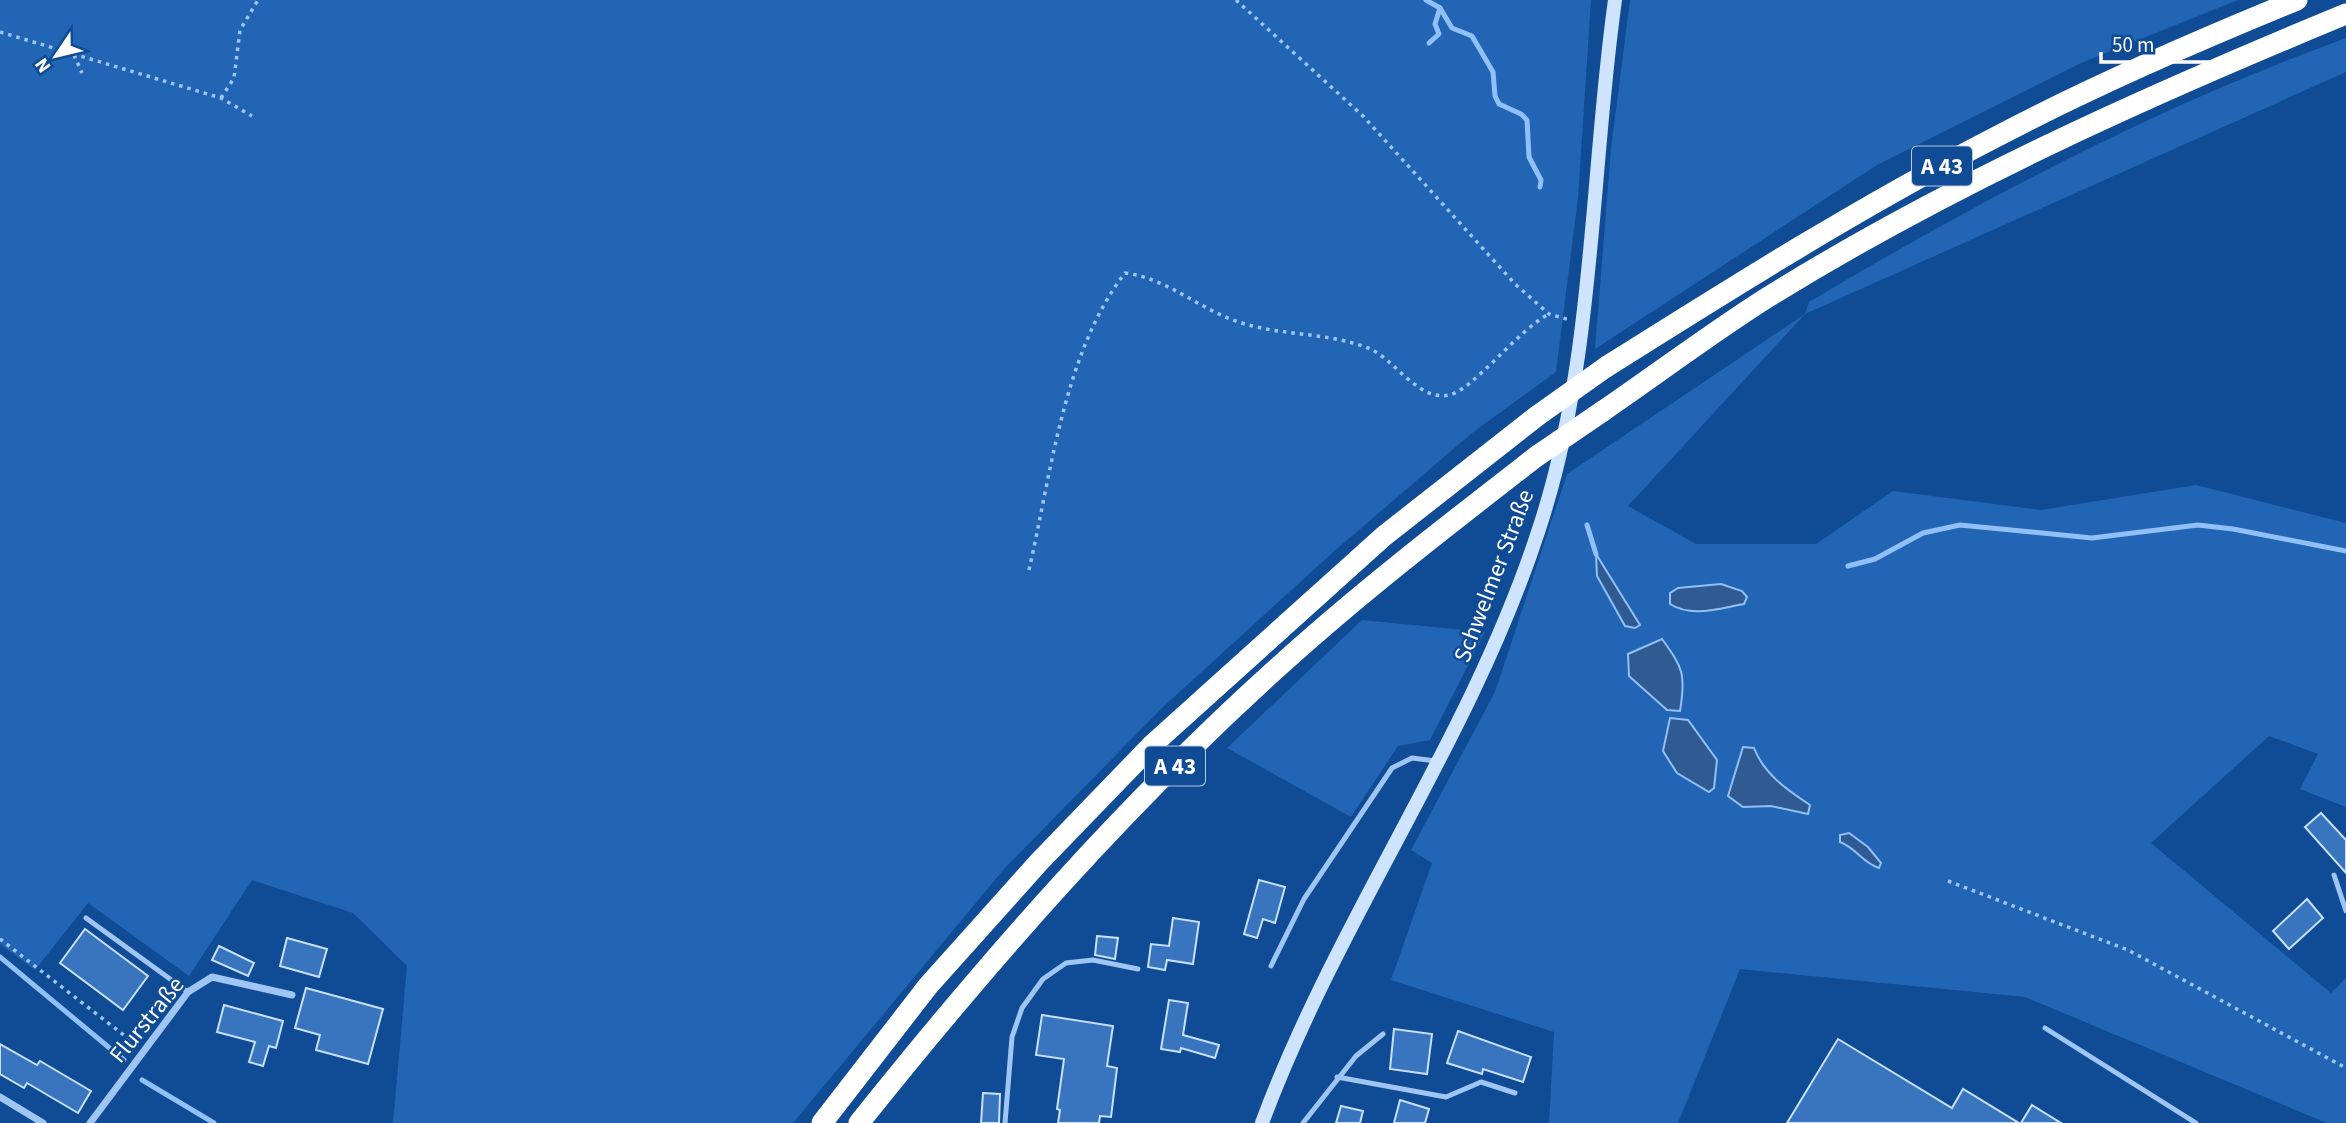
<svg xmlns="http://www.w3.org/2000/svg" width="2346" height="1123" font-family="'Source Sans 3',sans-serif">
<rect width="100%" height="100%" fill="#104b95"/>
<!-- green -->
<g fill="#2265b5">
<polygon points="0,0 1591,0 1578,198 1556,372 1472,433 1331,554 1163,707 1004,869 793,1123 393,1123 407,966 353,913 252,880 189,976 88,903 35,970 0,944"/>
<polygon points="1630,0 2238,0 2081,63 1877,165 1595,349 1611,149"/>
<path d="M2346,38V72L1805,314L1628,506L1696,544H1816L1893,491L2041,510L2196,485L2346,523V807L2300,789L2318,754L2269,736L2151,843L2331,993L2346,978V1123H2327L2025,997L1740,969L1678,1123H1549L1554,1032L1391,980L1432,863L1411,850L1495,692L1567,474L1805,314L1809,302C1980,200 2158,106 2346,38Z"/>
<polygon points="1362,620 1485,632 1430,740 1398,746 1351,817 1227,748"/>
</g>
<!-- water -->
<g fill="#305b92" stroke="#90c0f7" stroke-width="2">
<polygon points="1596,554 1640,625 1635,628 1625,626 1597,576"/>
<path d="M1721,584L1742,591L1747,597L1744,604C1720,608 1692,618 1670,604V593L1678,588Z"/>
<path d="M1662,639C1683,668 1686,674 1680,711L1667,710L1629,676L1628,654Z"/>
<polygon points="1670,718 1688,720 1717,760 1714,788 1709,792 1677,773 1663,751"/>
<path d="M1743,747L1754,748C1764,774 1787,790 1810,805L1808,814L1771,806L1743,807L1728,796Z"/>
<path d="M1849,833L1868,847L1881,863L1879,868C1863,863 1856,848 1840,842V835Z"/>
</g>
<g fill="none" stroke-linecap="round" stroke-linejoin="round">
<!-- stream -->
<g stroke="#90c0f7" stroke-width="5">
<polyline points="1426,0 1440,8 1452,28 1472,36 1493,72 1495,96 1499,104 1521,114 1527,120 1529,157 1541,180 1540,187"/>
<polyline points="1429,43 1439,34 1435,24 1440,8"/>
<polyline points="1587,525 1596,554"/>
<polyline points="1848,566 1875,559 1923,533 1960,525 2092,538 2198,525 2233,529 2346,551"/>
<polyline points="0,957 124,1060"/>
<polyline points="142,1080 214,1123"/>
</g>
</g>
<!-- building -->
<g fill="#3875be" stroke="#c6e0fe" stroke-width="2">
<polygon points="2321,813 2346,840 2346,873 2305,827"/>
<polygon points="1259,880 1285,887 1275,923 1263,919 1257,938 1244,934"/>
<polygon points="2307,899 2323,918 2289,949 2273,931"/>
<polygon points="1173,918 1199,922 1193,964 1167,960 1165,970 1148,967 1151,944 1169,946"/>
<polygon points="85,929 148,976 123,1010 60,963"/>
<polygon points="1097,936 1118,938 1115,959 1095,955"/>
<polygon points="287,938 327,949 319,977 280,966"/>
<polygon points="219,946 254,963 248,976 212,960"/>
<polygon points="306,988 383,1009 368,1064 316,1050 320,1035 295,1028"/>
<polygon points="1169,1000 1188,1003 1183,1035 1219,1045 1215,1058 1181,1048 1180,1052 1161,1049"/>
<polygon points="224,1005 283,1021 276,1048 269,1046 263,1066 249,1062 255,1042 217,1032"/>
<polygon points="1042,1015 1113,1026 1107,1066 1117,1068 1111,1117 1100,1116 1099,1123 1058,1123 1060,1110 1057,1109 1064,1059 1036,1055"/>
<polygon points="1394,1029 1432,1034 1427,1074 1390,1069"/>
<polygon points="1458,1031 1531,1057 1523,1082 1483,1069 1482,1074 1447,1063"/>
<polygon points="1838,1039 1952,1108 1963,1089 2019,1123 1787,1123"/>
<polygon points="0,1044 37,1065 40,1061 91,1091 78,1113 27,1083 24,1088 0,1074"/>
<polygon points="983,1093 1000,1094 999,1123 981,1123"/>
<polygon points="1400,1100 1429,1109 1425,1123 1394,1123"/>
<polygon points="2032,1105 2061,1123 2021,1123"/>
<polygon points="1341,1106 1363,1111 1360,1123 1336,1123"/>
</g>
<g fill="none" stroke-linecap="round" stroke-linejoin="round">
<!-- path -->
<g stroke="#9ec5f4" stroke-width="3.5" stroke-dasharray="3.5 5" stroke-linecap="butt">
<polyline points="1236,0 1363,116 1515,284 1549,314 1570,320"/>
<polyline points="0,32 221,98 252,116"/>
<polyline points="74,55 82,73"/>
<polyline points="221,98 234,78 240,30 258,0"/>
<path d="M1029,570C1051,474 1064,352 1125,273C1170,279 1199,310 1242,323C1282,336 1327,332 1368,348C1394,358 1418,402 1449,395C1472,391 1519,329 1549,314"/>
<polyline points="1948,881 2128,950 2346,1068"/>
<polyline points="0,939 134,1043"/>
</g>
<!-- service -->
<g stroke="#9ec5f4" stroke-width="5">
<polyline points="2334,875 2346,911"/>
<polyline points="86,918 188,992"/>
<polyline points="1271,966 1304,899 1392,768 1412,758 1436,761"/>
<polyline points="2045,1028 2196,1123"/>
<polyline points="1337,1077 1446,1097 1481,1082 1515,1093"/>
<polyline points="1005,1123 1012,1037 1022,1008 1043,979 1066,963 1093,960 1138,969"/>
<polyline points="1303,1123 1356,1056 1383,1034"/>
</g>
<!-- minor -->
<g stroke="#9ec5f4" stroke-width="7">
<polyline points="0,1097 43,1123"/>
<polyline points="90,1123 188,992 212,977 292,995"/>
</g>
<!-- secondary -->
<path stroke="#cee3fd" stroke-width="14" d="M1262,1123C1338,918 1470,740 1538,532C1595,362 1590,177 1615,0"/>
<!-- motorway -->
<g stroke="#fff" stroke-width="21">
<path d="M1606,367C1733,287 1860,207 1994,138C2092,86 2194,42 2297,0"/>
<path d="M1603,411C1657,374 1710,334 1765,299C1948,185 2147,96 2346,14"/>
<polyline points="822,1123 928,986 1039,862 1152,745 1384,536 1537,416"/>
<path d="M859,1123C990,959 1129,800 1286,660C1366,588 1452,522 1537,456"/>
</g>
<!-- motorway-bridge -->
<g stroke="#fff" stroke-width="21">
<polyline points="1537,416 1606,367"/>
<polyline points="1537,456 1603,411"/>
</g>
</g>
<g text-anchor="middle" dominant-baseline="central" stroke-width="5" stroke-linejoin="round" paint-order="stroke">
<!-- shield labels -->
<g fill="#104b95" stroke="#b7c9df" stroke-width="2">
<rect x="1912" y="146.5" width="60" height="39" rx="5"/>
<rect x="1145" y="746.5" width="60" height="39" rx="5"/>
</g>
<g font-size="23" font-weight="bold" fill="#fff">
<text x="1942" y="166">A 43</text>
<text x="1175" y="766">A 43</text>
</g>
<!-- street labels -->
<g font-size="24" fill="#fff" stroke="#104b95">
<text transform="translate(1494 576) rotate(-69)">Schwelmer Straße</text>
<text transform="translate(147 1020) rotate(-51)">Flurstraße</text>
</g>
</g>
<!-- north arrow -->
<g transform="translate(56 56) rotate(235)" stroke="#104b95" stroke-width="5" paint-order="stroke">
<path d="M0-5L12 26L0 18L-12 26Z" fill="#ffffff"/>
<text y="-10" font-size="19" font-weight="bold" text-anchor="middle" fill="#ffffff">N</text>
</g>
<!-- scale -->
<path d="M2101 52v10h133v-10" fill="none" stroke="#ffffff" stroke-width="3.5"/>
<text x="2112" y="52" font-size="21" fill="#ffffff" stroke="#104b95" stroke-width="5" paint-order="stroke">50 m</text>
</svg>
